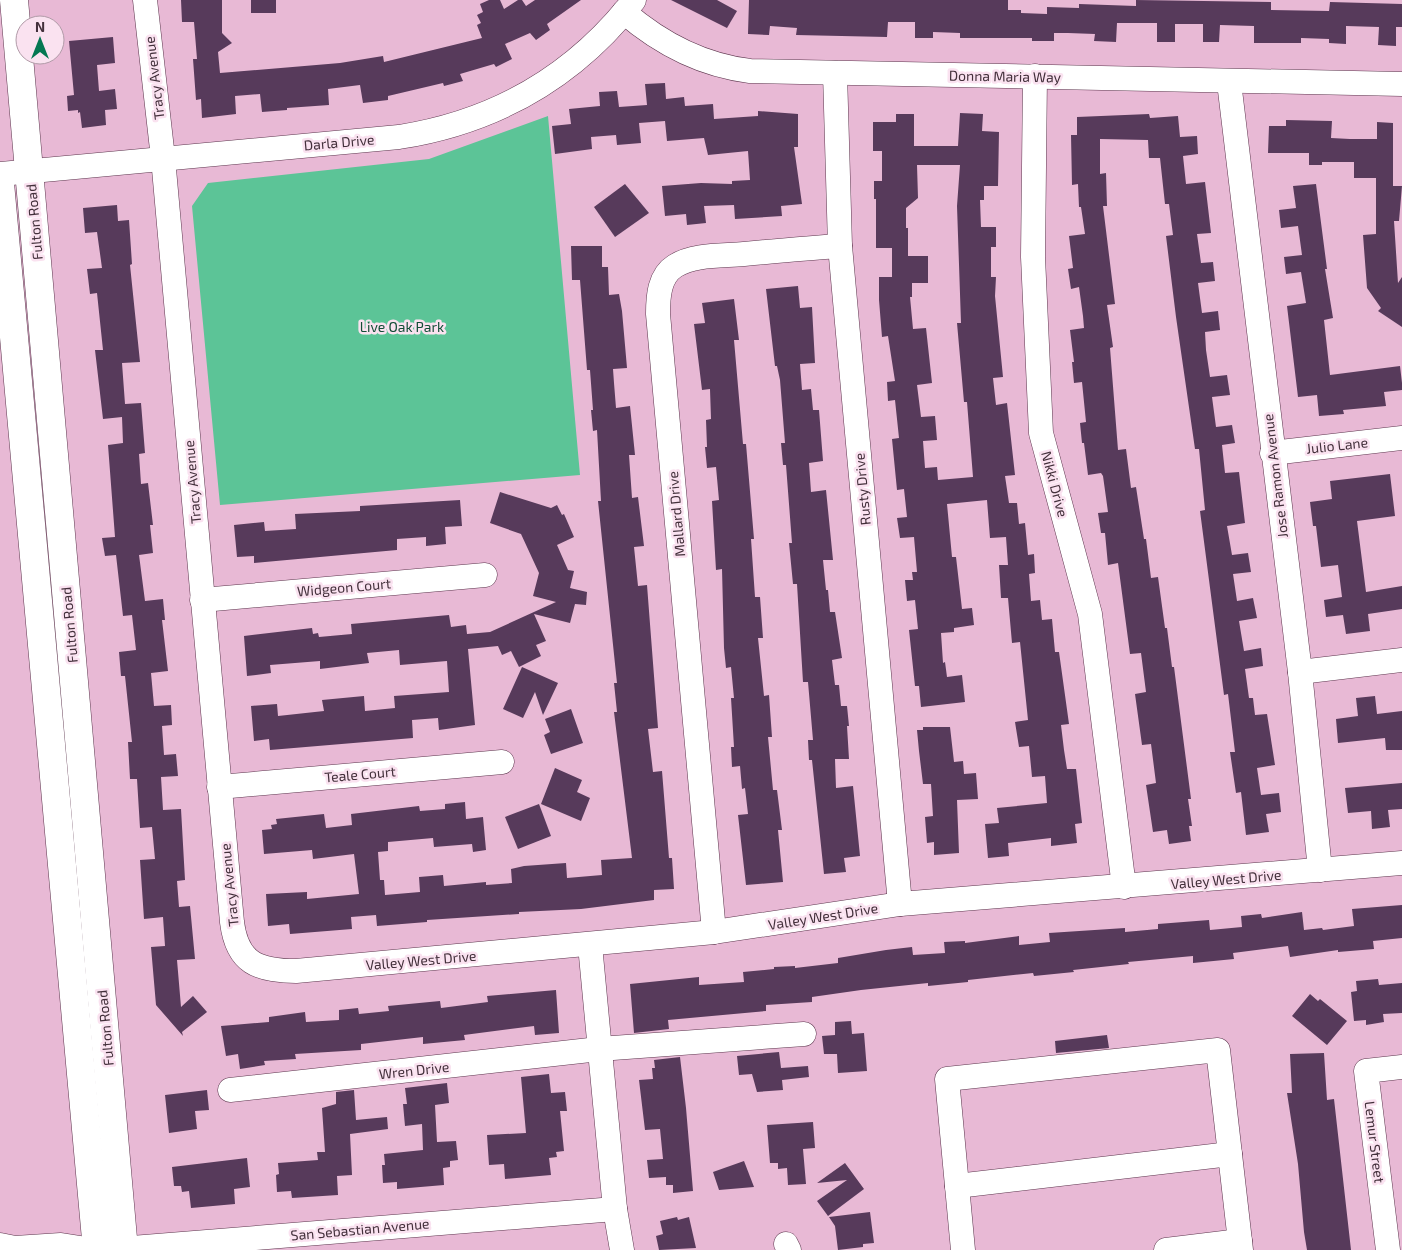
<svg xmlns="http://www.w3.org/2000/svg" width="1402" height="1250" font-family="'Exo 2',sans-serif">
<rect width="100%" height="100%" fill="#e8b9d5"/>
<!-- green -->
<polygon fill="#5cc497" points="548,116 580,475 220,505 192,206 208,183 429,159"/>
<!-- building -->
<g fill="#573a5b" fill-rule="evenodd">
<polygon points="181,0 222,0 222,33 232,43 218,52 220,73 340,63 383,56 384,62 482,38 477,25 481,23 477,15 483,12 480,4 489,0 500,0 504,9 518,0 522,0 526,6 535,0 581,0 547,24 550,30 536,40 530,33 505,44 512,59 496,67 494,64 460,74 463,81 444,86 443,83 388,96 388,100 363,103 360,85 328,89 329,105 287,108 287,110 262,112 260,94 235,96 236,114 202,118 201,99 196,100 193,59 197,59 194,22 182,22"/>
<rect x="251" y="0" width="25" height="13"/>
<polygon points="671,0 717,0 737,11 727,28"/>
<polygon points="749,0 1008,0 1008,10 1021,10 1021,13 1047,14 1047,7 1079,8 1079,4 1136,6 1136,0 1271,2 1271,10 1329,11 1330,2 1402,4 1402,27 1396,27 1396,46 1378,45 1379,27 1346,26 1346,44 1329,43 1329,39 1301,38 1301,43 1254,43 1254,26 1220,25 1219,42 1203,42 1203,24 1175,24 1175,42 1157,42 1157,23 1117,23 1116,42 1094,41 1095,34 1068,33 1054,33 1054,41 1032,41 1032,38 960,38 960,33 933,32 933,38 915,38 915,22 888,22 887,37 796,35 797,28 770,26 769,35 748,34"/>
<polygon points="113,37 115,63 97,65 99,91 115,89 117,109 105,110 106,125 82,128 80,112 78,113 78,110 68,111 67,96 74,95 69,41"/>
<polygon points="665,83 666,99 684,97 685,106 713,104 714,119 758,116 758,111 798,114 798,147 794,147 802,204 781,206 782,216 735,219 734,205 704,206 706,223 687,225 686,214 665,216 662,186 701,183 732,184 732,181 750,180 748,151 708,155 704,138 667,141 665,121 639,123 641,143 617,145 616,135 591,137 592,149 555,154 552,126 571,124 569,109 600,106 599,92 617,91 619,107 647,105 645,84"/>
<path d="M960,113L983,114L982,131L999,132L998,186H984V200H980L981,227H996V247H991V277H996L995,296L1003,377L993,378L996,405L1007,403L1015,475L1005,476L1009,503H1017L1019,524L1025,523L1028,555L1034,554L1035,573L1029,574L1031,601L1040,600L1042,620L1052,619L1055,652H1059L1069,724L1061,725L1064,750L1067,769H1076L1082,823L1075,824L1077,843L1051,846V838L1008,843L1009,856L988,858L985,824L999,823L997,808L1047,803L1045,776L1032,777L1029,746L1019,747L1015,722L1028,720L1020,642L1012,643L1008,598H1001L999,565H1008L1006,537L990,538L987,500L947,504L952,557H956L962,609L972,608L974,625L954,628V632L941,633L943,663L945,662L947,677L962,675L965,702L921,707L919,686H915L909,630L918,629L915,600L907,601L905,580H913L912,572H917L914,537L900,538L897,518L907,517L904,489L897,490L892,439L899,438L895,400L888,401L887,382L895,381L888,336L882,337L879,300V277H892V248H876V199H874V181H882V151H873V122H896V114H914V146H958ZM917,165H960L957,206L961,323H957L964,402H967L973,477L938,480L937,467L925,468L923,441L937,440L935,416L921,417L917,385L932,383L926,328L913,329L910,297H912V283H928V256H908V228H906V208L918,198Z"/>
<polygon points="1149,114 1150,118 1178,116 1180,137 1197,136 1198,154 1183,156 1186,184 1205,182 1211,233 1197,234 1201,263 1213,262 1215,281 1198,283 1202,313 1218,311 1220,330 1205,332 1206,350 1210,377 1227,375 1230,395 1212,397 1216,427 1232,425 1235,443 1222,445 1225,473 1239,472 1245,523 1227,526 1232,555 1248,553 1251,572 1233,574 1237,601 1253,598 1257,618 1239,621 1244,651 1261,648 1263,666 1245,669 1249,698 1253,698 1255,715 1267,714 1275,765 1257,768 1261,795 1279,793 1281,812 1266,814 1269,832 1246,835 1241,792 1236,793 1230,752 1235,752 1228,694 1224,695 1200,511 1205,510 1199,449 1195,449 1176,317 1166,236 1173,235 1169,204 1165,204 1160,158 1149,158 1148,140 1100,139 1100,174 1106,173 1107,206 1103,206 1115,304 1107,305 1113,347 1110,348 1118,450 1126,449 1131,488 1136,487 1144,539 1146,539 1151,578 1158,577 1165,628 1167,628 1172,667 1174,667 1191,799 1188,799 1192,826 1189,826 1191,841 1169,844 1167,830 1153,832 1150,812 1146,785 1156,783 1151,744 1142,745 1135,694 1146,692 1141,653 1130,654 1118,563 1108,565 1105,533 1101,533 1098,513 1108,512 1103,476 1101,473 1088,475 1084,443 1082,443 1080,423 1086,422 1082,382 1074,383 1072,362 1074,362 1070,330 1084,328 1083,316 1079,287 1071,289 1068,269 1073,268 1069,236 1085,234 1081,207 1079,207 1078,184 1072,185 1071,135 1077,135 1077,117"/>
<polygon points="1286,120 1332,121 1331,138 1350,139 1377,139 1377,122 1393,123 1393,186 1402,186 1399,221 1394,221 1398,283 1402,277 1402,327 1378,311 1381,308 1367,288 1363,235 1376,234 1376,178 1354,178 1354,162 1322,162 1322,165 1309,165 1309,153 1268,153 1269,126 1286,126"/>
<polygon points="625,184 649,213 615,237 594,207"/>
<polygon points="1316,184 1327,269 1325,269 1333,318 1324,320 1330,375 1400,366 1402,383 1402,390 1384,392 1386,406 1343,410 1344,414 1319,416 1317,395 1298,397 1287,306 1306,303 1301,272 1286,274 1284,257 1302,255 1298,226 1281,228 1279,210 1296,208 1293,186"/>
<polygon points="117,205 118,221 129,220 132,264 130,265 140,362 122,363 125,404 141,403 145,453 139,454 141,484 148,483 153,525 150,525 153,553 139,555 145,601 163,599 165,620 162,620 168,671 151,673 154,706 171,705 172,725 162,726 164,755 176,754 178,776 161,777 163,810 181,809 185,880 177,881 179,907 190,906 195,959 177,960 181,1007 193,996 207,1012 182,1032 183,1036 156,1005 151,947 165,946 163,917 144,919 140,860 155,859 152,827 140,828 137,779 130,779 128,742 132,742 125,676 121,676 119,652 136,650 132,615 123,616 116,555 105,556 102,538 115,537 108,445 123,443 122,417 103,419 95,350 103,350 97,293 90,294 87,269 102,268 97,232 85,233 83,208"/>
<polygon points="571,246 602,246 602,267 608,267 609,295 619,294 622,311 627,368 613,369 614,383 616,408 630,406 635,455 629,455 632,498 638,497 644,546 634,547 638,586 647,585 658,728 648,729 653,772 662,771 669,858 672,858 674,889 654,890 654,900 581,909 519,912 519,914 427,920 427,922 377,926 376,915 351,917 352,929 290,934 289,924 268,926 266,894 307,892 307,899 359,894 354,854 313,859 312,850 264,854 262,830 272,829 271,825 277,824 276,819 324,814 326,828 352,825 351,814 419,806 420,811 445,809 445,804 465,802 466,819 483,817 486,850 473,852 472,844 434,847 433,838 388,842 388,851 378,852 380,880 384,880 385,895 420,892 419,877 443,875 444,886 486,882 486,885 512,883 511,869 524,866 566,863 567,878 602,875 601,860 632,858 614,712 617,712 614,683 617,683 598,501 601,501 597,430 593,431 591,410 593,410 590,370 587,370 580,280 572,280"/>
<polygon points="798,286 800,308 812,307 815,363 800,364 802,390 811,389 813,410 819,410 823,461 809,463 811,492 826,490 833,560 823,560 826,590 828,590 830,612 835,612 842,658 832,660 835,685 839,685 841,706 847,706 849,726 847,726 849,759 835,759 836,788 853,786 860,856 844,858 846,872 824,874 812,760 809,760 808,740 813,740 808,682 803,682 797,584 793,584 789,543 792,543 786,465 783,465 781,443 785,443 780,380 777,366 775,366 766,289"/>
<polygon points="734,299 739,340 734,340 743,444 746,444 754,539 751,539 755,597 760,597 763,638 758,638 764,696 769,695 772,737 768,737 773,790 777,790 782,830 778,830 783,882 746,885 738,815 748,814 745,788 742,789 740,766 732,767 731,747 734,747 731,698 734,698 731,667 726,668 724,648 722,569 716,570 712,501 719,500 716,467 707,468 705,447 707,447 706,420 711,419 710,389 702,390 694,324 705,323 702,303"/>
<polygon points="1390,474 1395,516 1357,521 1366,592 1402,586 1402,609 1368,614 1370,631 1346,634 1343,615 1326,617 1324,600 1342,597 1338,565 1321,567 1316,526 1313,526 1310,502 1332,499 1330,481"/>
<polygon points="500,492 551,508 557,505 562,515 564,514 574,537 557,545 568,570 574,571 570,588 587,592 586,605 575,604 570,623 534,614 546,641 536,645 541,656 519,667 511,651 502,655 498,646 468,649 475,725 439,730 438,718 412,720 413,738 270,750 269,739 254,741 251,706 277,704 278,716 324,711 322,700 364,696 365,711 395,708 394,696 449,692 447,661 400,665 399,650 367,653 369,663 320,669 320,661 270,665 271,673 247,676 244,636 312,628 313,634 318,633 319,637 352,634 351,624 449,615 451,627 466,625 467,634 490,632 556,602 533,596 539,573 521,534 490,523"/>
<polygon points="460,500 462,526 445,527 446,544 426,546 426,537 397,539 397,550 254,563 254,556 237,557 234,525 264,522 265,531 296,529 295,514 360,511 360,506"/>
<polygon points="522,667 558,683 543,715 535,692 523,718 503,709"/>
<polygon points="1375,696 1377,714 1402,711 1402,750 1386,750 1385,738 1338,743 1336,719 1358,716 1356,698"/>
<polygon points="571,709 583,743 551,754 544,735 550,732 545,719"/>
<polygon points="923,727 950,727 954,762 963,761 964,774 976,773 978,799 957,800 959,853 934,855 934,842 927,843 925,817 933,816 931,784 923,784 919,751 917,730 923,730"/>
<polygon points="555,768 582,780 577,792 590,798 581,821 541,804"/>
<polygon points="1402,783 1402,809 1388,810 1390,827 1372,829 1371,811 1348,813 1345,788"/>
<polygon points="539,804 551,836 518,849 505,817"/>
<polygon points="1402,905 1402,938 1373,941 1374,949 1338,952 1338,950 1290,957 1288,946 1233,953 1234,959 1193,963 1193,956 1128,962 1129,964 1073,970 1074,972 1034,976 1033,973 968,980 968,982 928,986 928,983 861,990 812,997 812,1002 766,1005 766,1011 668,1020 669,1029 634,1033 630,984 699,977 699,985 744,982 743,972 774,969 774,967 795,966 795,968 838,963 838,958 886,950 912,947 913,955 945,953 944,942 965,941 965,943 1019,936 1019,945 1050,942 1049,933 1125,928 1125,932 1158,929 1158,924 1209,920 1210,930 1242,927 1241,916 1261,914 1262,918 1302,912 1304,930 1322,928 1323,930 1354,926 1352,909"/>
<polygon points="1378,979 1379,985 1402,983 1402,1013 1383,1014 1384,1022 1366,1025 1366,1020 1354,1021 1351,992 1357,991 1356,981"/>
<polygon points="556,990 559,1033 535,1035 534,1026 464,1035 465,1040 423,1044 423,1037 361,1044 361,1050 295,1054 296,1059 264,1061 265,1065 240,1069 238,1054 226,1056 221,1026 269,1022 269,1017 305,1012 306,1022 339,1020 339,1010 358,1008 359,1014 389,1011 388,1006 440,1001 441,1008 488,1002 487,996"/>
<polygon points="1310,994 1318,1001 1320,999 1347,1021 1327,1045 1292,1016"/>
<polygon points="851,1021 852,1034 864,1033 867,1071 838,1073 837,1054 824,1054 822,1036 835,1035 835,1022"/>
<polygon points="1107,1035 1109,1048 1056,1053 1055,1041"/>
<polygon points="779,1052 781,1068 808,1066 809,1077 782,1080 783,1090 757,1092 752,1074 739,1075 737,1056"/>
<polygon points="1324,1053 1327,1100 1334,1099 1351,1250 1307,1250 1304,1232 1298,1164 1287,1093 1292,1093 1290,1054"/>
<polygon points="680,1057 686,1108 693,1191 673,1193 673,1185 666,1185 666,1177 649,1178 647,1160 663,1159 660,1129 645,1130 639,1080 653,1079 652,1068 655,1068 654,1060"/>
<polygon points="549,1074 551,1093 565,1092 567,1111 560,1111 564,1151 556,1152 557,1157 549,1158 551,1175 505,1179 504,1164 489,1165 487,1135 526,1133 521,1077"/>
<polygon points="447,1083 449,1103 435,1105 437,1142 456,1141 458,1160 450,1161 450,1167 443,1168 444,1185 397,1189 397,1182 383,1183 382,1165 385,1165 384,1154 423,1150 422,1124 405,1126 403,1104 407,1104 405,1088"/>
<polygon points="207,1090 209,1110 195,1111 197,1129 169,1133 165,1095"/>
<polygon points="354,1090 356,1120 387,1117 388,1129 350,1134 352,1175 337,1176 338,1195 292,1198 291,1191 277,1192 276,1175 279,1174 278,1163 318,1160 317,1152 325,1152 322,1108 336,1104 336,1092"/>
<polygon points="813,1122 815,1148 803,1149 806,1184 788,1185 787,1168 778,1169 778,1163 770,1163 767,1125"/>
<polygon points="247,1158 250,1187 234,1189 235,1204 191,1208 189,1191 182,1192 181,1186 174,1186 172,1167"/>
<polygon points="744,1161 754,1187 719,1190 713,1172"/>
<polygon points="845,1163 864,1189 828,1216 817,1201 847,1180 817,1183"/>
<polygon points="870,1212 874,1243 863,1244 863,1247 838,1250 835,1226 829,1217"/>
<polygon points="677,1217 678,1220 689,1217 696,1248 659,1250 656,1236 663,1234 660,1221"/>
</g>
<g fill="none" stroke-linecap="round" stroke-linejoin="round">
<!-- minor casing -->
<g stroke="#5d364e" stroke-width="25">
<g id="minor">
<path d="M145,0L163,158L232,922C237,963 258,971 296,971L714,932L900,904L1402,863"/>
<path d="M624,12C661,44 701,65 750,71L1402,84"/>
<polyline points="835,73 840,246 900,904"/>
<polyline points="1035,76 1033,257 1041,433 1090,614 1124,887"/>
<polyline points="1229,82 1300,672 1320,870"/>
<path d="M0,174L399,137C495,122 574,77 634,0"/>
<polyline points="1272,453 1402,438"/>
<polyline points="202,600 485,575"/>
<polyline points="1300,672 1402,660"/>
<polyline points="219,787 502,762"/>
<path d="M714,932L658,314C658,297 659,276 675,266C694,254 722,256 744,254C776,251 808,248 840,246"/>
<polyline points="590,945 615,1209 622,1250"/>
<polyline points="230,1090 599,1049 804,1034"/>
<polyline points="957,1186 1230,1154"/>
<polyline points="786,1244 789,1250"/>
<polyline points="0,1245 15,1248 61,1245 93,1250"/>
<polyline points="107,1250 615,1209"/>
<polyline points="963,1250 947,1079 1218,1050 1241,1250"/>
<polyline points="1166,1250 1240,1241"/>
<polyline points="1388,1250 1366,1071 1402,1067"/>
</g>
</g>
<!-- major casing -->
<g stroke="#5d364e" stroke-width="29">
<g id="major">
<polyline points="14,0 124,1250"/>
<polyline points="0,183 97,1250"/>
</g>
</g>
<!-- minor -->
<use href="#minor" stroke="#fff" stroke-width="24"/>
<!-- major -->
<use href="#major" stroke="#fff" stroke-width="28"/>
</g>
<g text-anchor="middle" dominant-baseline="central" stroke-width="5" stroke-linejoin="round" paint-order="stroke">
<!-- street labels -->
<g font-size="14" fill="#43303b" stroke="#fae2f0">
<text transform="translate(1005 76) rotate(1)">Donna Maria Way</text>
<text transform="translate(154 78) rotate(-97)">Tracy Avenue</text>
<text transform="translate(339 142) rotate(-5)">Darla Drive</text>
<text transform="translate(34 222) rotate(-95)">Fulton Road</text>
<text transform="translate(1337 445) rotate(-6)">Julio Lane</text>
<text transform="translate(1275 476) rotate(-97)">Jose Ramon Avenue</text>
<text transform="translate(192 482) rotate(-95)">Tracy Avenue</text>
<text transform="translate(1055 484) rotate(75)">Nikki Drive</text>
<text transform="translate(862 489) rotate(-95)">Rusty Drive</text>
<text transform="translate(676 514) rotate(-95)">Mallard Drive</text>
<text transform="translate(344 587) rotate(-5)">Widgeon Court</text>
<text transform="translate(69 625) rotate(-95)">Fulton Road</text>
<text transform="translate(360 774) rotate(-5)">Teale Court</text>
<text transform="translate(1226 879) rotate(-5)">Valley West Drive</text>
<text transform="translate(229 885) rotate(-96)">Tracy Avenue</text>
<text transform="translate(823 916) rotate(-9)">Valley West Drive</text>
<text transform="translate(421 960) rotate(-5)">Valley West Drive</text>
<text transform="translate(105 1028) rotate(-95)">Fulton Road</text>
<text transform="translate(414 1070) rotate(-6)">Wren Drive</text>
<text transform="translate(1375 1142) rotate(83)">Lemur Street</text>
<text transform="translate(360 1229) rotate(-5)">San Sebastian Avenue</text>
</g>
<!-- park labels -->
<g font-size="14" fill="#124d36" stroke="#fae2f0">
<text x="402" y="326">Live Oak Park</text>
</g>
</g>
<!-- north arrow -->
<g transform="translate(40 40)"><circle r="24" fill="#fae2f0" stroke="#b19ba8"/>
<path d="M0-4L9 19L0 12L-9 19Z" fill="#047752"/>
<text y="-8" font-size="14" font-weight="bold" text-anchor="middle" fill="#43303b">N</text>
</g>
</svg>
